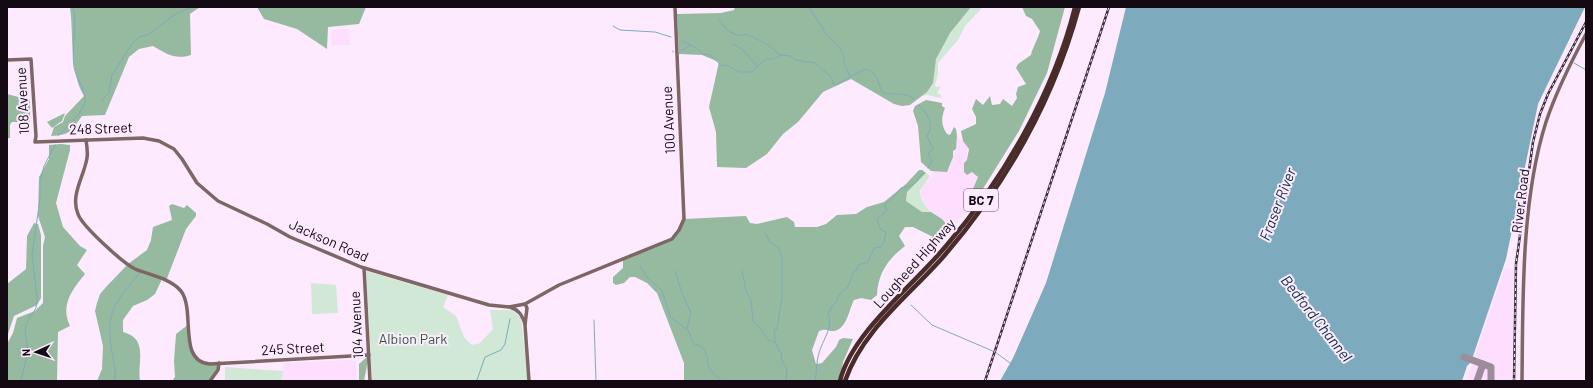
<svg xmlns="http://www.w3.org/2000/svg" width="1593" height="388" font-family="Barlow,sans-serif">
<rect width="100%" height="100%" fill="#feeaff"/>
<!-- built -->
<g fill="#fddefe">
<polygon points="349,29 350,45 332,45 331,30"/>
<polygon points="957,136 968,146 967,160 972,172 978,177 970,196 970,206 951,230 942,219 931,212 926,206 920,194 921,189 935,171 947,171 953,157"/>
<polygon points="1505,268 1514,270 1512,381 1467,381 1473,362 1459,357 1460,354 1474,358"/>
<polygon points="347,360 356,361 357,381 283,381 283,363"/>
</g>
<!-- green -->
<g fill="#d0e8d5">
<path d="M971,7H983L965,26L958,40L938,63V74L935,85L936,87L941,86L937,93L941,95V98L927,95L921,96C937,84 931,76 936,60C942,40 958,23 971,7Z"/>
<path d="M926,173L930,176C927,181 923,185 921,189C917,196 927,208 931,212H922L906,201L907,192Z"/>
<polygon points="366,271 448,295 443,307 456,316 464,337 472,345 480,343 493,329 490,310 512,310 521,318 528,381 372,381"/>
<polygon points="311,283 336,285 338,313 312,314"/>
<polygon points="225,367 283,371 282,381 225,381"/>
</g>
<!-- forest -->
<g fill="#96ba9f">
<path d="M70,7H200L190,14L191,55C175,60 167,54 153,46L139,49L129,57L105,115L82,116C71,131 71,135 51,136L54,127L63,122L65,116L84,96C69,70 74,37 70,7Z"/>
<polygon points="257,7 366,7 359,24 328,27 327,49 297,29 264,19"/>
<polygon points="735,7 971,7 950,33 936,59 933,83 927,92 910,105 902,106 894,104 851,79 823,92 798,122 783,134 767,154 746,168 717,167 716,132 709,107 719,62 702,55 679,54 677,14 721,13 734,10"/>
<path d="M1022,7H1065L1047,73L1019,131L971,208L969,205L971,200L970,196L978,177L972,172L967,175L964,172V163L967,160L969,149L963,141L961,131L976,124V117L972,109L976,99L983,105L990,96L992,105L1000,104L1003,99L1012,106L1017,98L1016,94L1018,87L1026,84L1016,68L1018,64L1031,55C1032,49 1038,39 1040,31L1032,19L1026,16Z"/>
<polygon points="7,94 30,100 30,122 12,122 10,125 10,138 7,138"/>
<path d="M926,100L942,103V106L945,108C941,118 941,125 947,134L950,135L954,127L956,129L957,136L956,149L953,151V157L947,172L931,171L921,162L918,126L913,111L915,106Z"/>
<polygon points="65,113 62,121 52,128 47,122"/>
<path d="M61,144L70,145V150L56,203L63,227L80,246L87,250L77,265L85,274C72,290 60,305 70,326L58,332L57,381H7V344L13,333L17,318L35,311L43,303V246L45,237L38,216L39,177L49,159V145Z"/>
<path d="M919,170H922L926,173L907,192L906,201L922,212H931L942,219L951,230L941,241L913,227H905L899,236L905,246C888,259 878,273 877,295L871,300L861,298L854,300C849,309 847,329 834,331C827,331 827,328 819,331L812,350L816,364L822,363L836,347L839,340L843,338L853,339L843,362L840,381H684V363L657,293L647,283L635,277H630L624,283L616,285L613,283V277L623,268V260L672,239L684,219L746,216L750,223L757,224L787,217L794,222L795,227H817L826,224L837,215L856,214L867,207L884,202L906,184Z"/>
<path d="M172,204L184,208L187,205L196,213V216L186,229L166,281L162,279L155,294L147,300L133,306L123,320V332C149,339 137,361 140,381H97L102,369L103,346L95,311L97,303L100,294L106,287L128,264L147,250L151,240L153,227L172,220L169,206Z"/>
<polygon points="34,223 38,224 41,235 41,298 37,305 14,316 7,337 7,284 26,269 27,236"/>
<polygon points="189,324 190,346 201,362 219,363 218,370 210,381 172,381 175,377 174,361 176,334"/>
<polygon points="369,355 364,381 359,381 359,364"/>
</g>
<!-- water -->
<polygon fill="#7eaabd" points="1126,7 1585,7 1538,104 1506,259 1471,362 1467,366 1462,381 1000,381 1013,358 1046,283 1105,93"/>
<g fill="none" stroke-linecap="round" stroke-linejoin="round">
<!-- stream -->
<g stroke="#7eaabd" stroke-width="1">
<path d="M73,7C78,27 71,46 74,67C76,79 87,90 85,102"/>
<polyline points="809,7 826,34 839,47 844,56 844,63 850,76"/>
<path d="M719,20C724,27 730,34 739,35C742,36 744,34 748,35C760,40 771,46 780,55"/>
<polyline points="613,26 620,30 655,32 671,37"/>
<path d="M682,41L697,48L703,54L710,55L722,66L726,65L739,72H751L766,59H773L781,55L791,56L795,60L816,63C821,72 832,72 833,83L836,85L863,70H870L877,78L882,92C893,97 903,90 914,99"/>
<polyline points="733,44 742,49 757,66"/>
<polyline points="681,51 689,46"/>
<polyline points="673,52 673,51"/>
<polyline points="1574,63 1586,70"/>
<polyline points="102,102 103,99 109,93 112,75 132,44 139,37 148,35 174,15 192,7"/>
<path d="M919,105C927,113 935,125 927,136L933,149L928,153L932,161L928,168"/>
<polyline points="58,136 79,114 85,103"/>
<polyline points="765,233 770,242 779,248 782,257 782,297 777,329 774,331 775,343"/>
<path d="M640,266L647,277L662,291L671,318L688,330L694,344C710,347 705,359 710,369C712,373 718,377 721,381"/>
<polyline points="742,270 746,291 751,300 753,321 760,328 768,340 776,343 779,351 782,353 781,358 787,370 786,381"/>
<polyline points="675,271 682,293 691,313 687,328"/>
<polyline points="911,305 932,325 995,352 1010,363"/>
<polyline points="594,320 596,381"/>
<polyline points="21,381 28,350 25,333 26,324 36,308 37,298 32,255 40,199 40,182 44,166 55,145"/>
<path d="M115,381C116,369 113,359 111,347C106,307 117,302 140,272"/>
<polyline points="473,381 477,380 485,357 501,350 505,344 510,319"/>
<path d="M815,381C817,372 816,362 819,353C822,341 834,327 828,314L832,306L837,301C838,294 843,291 848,287L853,273L857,270L858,265L868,262L874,248L881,247L884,242L886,232L881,230L877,220L887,210L884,204L890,201L901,188C907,187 913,186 917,181C920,177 919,175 924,173"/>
</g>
<!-- taxiway -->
<g stroke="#9c8c9c" stroke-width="7">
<polyline points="1464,357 1491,367 1491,381"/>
<polyline points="1477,381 1483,364"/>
</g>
<!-- secondary -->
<g stroke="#7d6664" stroke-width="3.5">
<polyline points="7,60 31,59 36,136 35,142 143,138 159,141 174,149 182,159 197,183 218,201 267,224 290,237 361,267 489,305 509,307 525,304 559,285 672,239 679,230 684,219 675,7"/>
<path d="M86,140C87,146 88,152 87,158C84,177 70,195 78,214C82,226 123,263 135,269C150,275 170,278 181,291C196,311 177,362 210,364L369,355"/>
<polyline points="364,268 370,381"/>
<polyline points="525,304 527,308 525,325 529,381"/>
<path d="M510,307C519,310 522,315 525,324"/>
<polyline points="210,381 218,370 219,363"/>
<path d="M1522,381C1523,299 1521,200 1546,122C1556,92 1571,62 1586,34"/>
</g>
<!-- highway -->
<g stroke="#492c2a" stroke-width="4.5">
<path d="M840,381C852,332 914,285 946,246C1003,180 1054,92 1075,7"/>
<path d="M845,381C863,329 909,296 944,256C1006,184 1054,99 1079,7"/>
</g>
<!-- rail casing -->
<g stroke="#392e39" stroke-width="2.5">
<g id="rail">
<polyline points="985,381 1109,7"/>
<polyline points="1514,381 1516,264 1533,142 1540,114 1548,94 1586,22"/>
</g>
</g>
<!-- rail -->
<use href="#rail" stroke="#feeaff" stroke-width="1" stroke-dasharray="3" stroke-linecap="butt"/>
</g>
<g text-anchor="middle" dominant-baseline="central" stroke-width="4" stroke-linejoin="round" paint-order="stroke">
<!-- shield labels -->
<rect fill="#feeaff" stroke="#5a4d5a" stroke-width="1" x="964" y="189" width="34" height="22" rx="3"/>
<g font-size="13" font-weight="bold" fill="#130a13">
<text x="981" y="200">BC 7</text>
</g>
<!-- street labels -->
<g font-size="14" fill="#130a13" stroke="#feeaff">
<text transform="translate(22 101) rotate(-93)">108 Avenue</text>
<text transform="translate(668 120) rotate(-93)">100 Avenue</text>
<text transform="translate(101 128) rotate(-2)">248 Street</text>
<text transform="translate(1520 201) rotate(-83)">River Road</text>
<text transform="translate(329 240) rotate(24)">Jackson Road</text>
<text transform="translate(914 263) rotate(-48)">Lougheed Highway</text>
<text transform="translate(356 325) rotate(-93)">104 Avenue</text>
<text transform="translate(293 348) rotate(-3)">245 Street</text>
</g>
<!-- park labels -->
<g font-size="14" fill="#255d38" stroke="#feeaff">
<text x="413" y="338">Albion Park</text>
</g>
<!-- water labels -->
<g font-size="15" font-style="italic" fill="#083140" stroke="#feeaff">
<text transform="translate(1277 204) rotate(-69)">Fraser River</text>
<text transform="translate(1317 318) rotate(52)">Bedford Channel</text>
</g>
</g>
<!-- border -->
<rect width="1593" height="388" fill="none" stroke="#130a13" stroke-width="16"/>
<!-- north arrow -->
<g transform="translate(36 352) rotate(267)" stroke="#feeaff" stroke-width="3" paint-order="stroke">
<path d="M0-3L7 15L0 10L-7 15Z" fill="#130a13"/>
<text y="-6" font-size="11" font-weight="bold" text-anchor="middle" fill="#130a13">N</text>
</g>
</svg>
